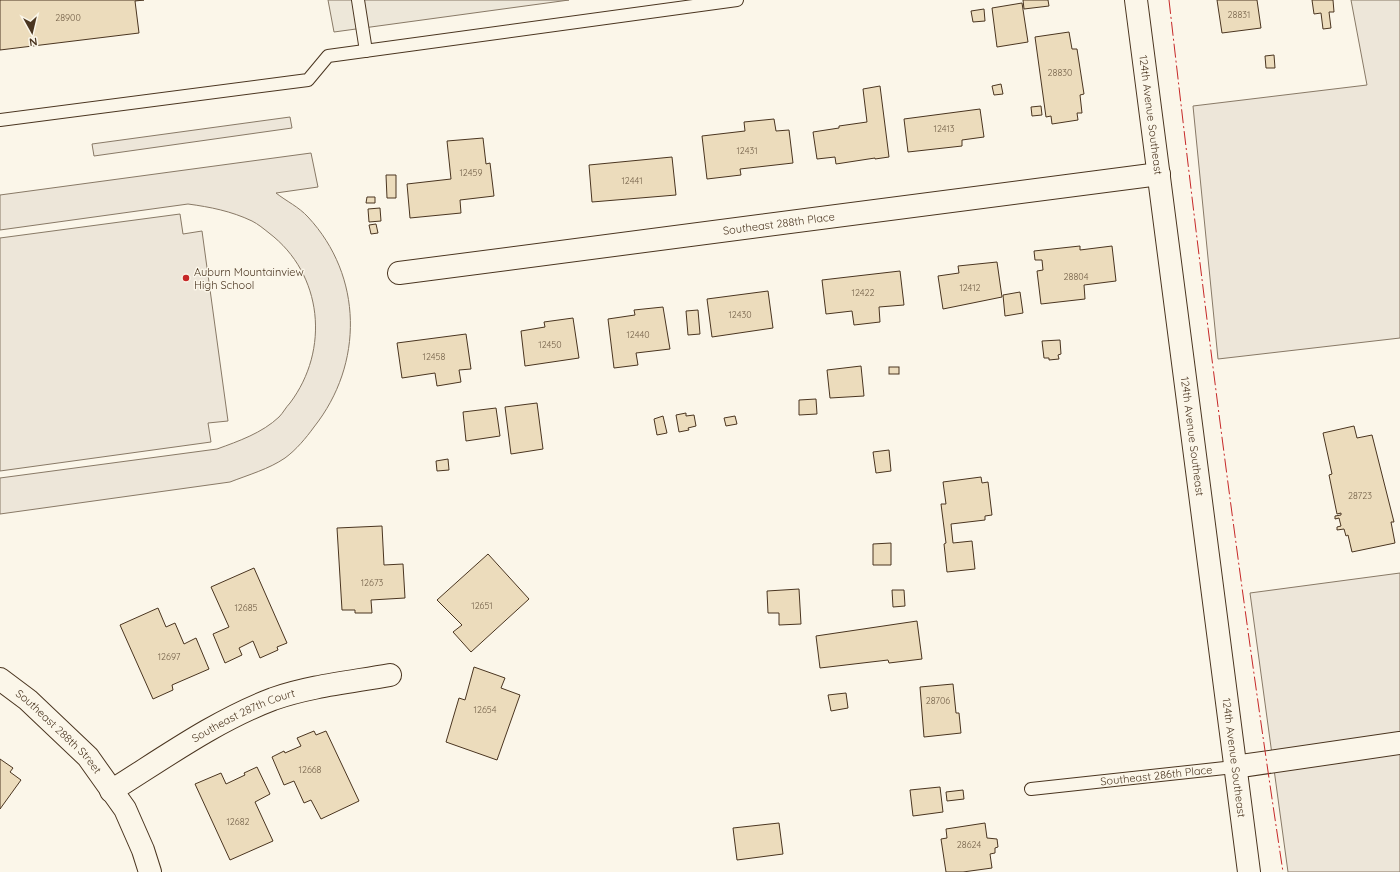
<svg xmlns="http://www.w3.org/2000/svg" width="1400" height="872" font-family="Quicksand,sans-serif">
<rect width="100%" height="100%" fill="#fbf6e9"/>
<!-- green -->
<g fill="#ede6d9" stroke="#887966">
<polygon points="1351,0 1400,0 1400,338 1218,359 1193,106 1367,85"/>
<polygon points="290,117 292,128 94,156 92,144"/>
<path d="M311,153L318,187L276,193C286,201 299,207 308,217C363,276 364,364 314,427C306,438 296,450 285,458C269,469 248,475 230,482L0,514V478L217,449C239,441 262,433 279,417C283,413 286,407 290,403C330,350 323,274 269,233C264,229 258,224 252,221C231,211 210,207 188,204L0,230V195Z"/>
<polygon points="180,214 183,234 202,231 228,421 208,423 211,442 0,471 0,238"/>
<polygon points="1400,573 1400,872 1288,872 1250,593"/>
</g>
<!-- parking -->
<polygon fill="#ede7d9" stroke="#887966" points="328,0 569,0 334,32"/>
<!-- building -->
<g fill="#ecdcbc" stroke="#4a3520">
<polygon points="0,0 144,0 135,1 139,33 0,50"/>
<polygon points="1023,0 1048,0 1049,6 1024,9"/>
<polygon points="1217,0 1257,0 1261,28 1222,33"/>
<polygon points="1312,0 1333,0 1334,12 1329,12 1331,28 1323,29 1321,13 1314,14"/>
<polygon points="1022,3 1028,42 997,47 992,8"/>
<polygon points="984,9 985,21 973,22 971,11"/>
<polygon points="1069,32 1072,49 1077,49 1084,94 1080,95 1082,113 1077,113 1078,120 1052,124 1051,116 1046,117 1035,37"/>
<polygon points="1274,55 1275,68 1266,68 1265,56"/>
<polygon points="1001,84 1003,94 994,95 992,86"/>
<polygon points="880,86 889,157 875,159 875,158 836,164 835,157 817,159 813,132 839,128 839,126 867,122 863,89"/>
<polygon points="1041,106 1042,115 1032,116 1031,107"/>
<polygon points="980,109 984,137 962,140 962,146 908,152 904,119"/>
<polygon points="774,119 776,131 789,130 793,163 740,169 741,175 707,179 702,136 745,131 744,122"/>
<polygon points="483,138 486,164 490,163 494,196 460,200 461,213 410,218 407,184 451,179 447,141"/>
<polygon points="672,157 676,195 592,202 589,165"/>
<polygon points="386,175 396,175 396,198 387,198"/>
<polygon points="367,197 375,197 375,203 366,203"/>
<polygon points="380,208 381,221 369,222 368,209"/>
<polygon points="376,224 378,233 371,234 369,225"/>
<polygon points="1080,246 1080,250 1112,246 1116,281 1084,285 1085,299 1041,304 1037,271 1043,270 1042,260 1035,260 1034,251"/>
<polygon points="997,262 1002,297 943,309 938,276 959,273 958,266"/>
<polygon points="900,271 904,305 879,307 880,322 854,325 852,311 826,314 822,280"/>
<polygon points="768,291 773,328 712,337 707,299"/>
<polygon points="1020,292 1023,313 1005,316 1003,295"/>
<polygon points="663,307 670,349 636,353 638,365 614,368 608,319 635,315 634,310"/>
<polygon points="698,310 700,334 688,335 686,311"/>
<polygon points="573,318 579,358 525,366 521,331 545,327 544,322"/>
<polygon points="466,334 471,369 459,370 461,382 437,386 435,373 402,378 397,343"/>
<polygon points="1060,340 1061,354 1058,355 1059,359 1049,360 1049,358 1044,358 1042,341"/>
<polygon points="861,366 864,396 830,398 827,370"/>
<rect x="889" y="367" width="10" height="7"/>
<polygon points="816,399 817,414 799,415 799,400"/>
<polygon points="537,403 543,449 511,454 505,407"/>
<polygon points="496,408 500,436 466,441 463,412"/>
<polygon points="686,413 686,416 694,415 696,426 688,428 689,430 679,432 676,415"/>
<polygon points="663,416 667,433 657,435 654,419"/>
<polygon points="735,416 737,424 726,426 724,418"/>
<polygon points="1354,426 1357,438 1372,435 1394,522 1391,522 1395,543 1352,552 1348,535 1346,536 1344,529 1337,530 1337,527 1341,526 1339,518 1335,519 1335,516 1341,515 1341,513 1337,514 1329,475 1332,474 1323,433"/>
<polygon points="889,450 891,471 876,473 873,452"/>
<polygon points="448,459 449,470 437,471 436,461"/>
<polygon points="981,477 982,483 988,482 992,515 985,516 985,520 951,524 953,543 972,541 975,569 947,572 944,544 946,543 941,504 946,504 943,482"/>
<polygon points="382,526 384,565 403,564 405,598 371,600 372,613 355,613 355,610 342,610 337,528"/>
<polygon points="891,543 891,565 873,565 873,544"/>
<polygon points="488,554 529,599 471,652 453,632 462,625 437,600"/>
<polygon points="254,568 287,643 277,647 278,650 260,658 253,641 239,648 242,655 225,663 213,634 229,627 211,587"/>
<polygon points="799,589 801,624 779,625 779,613 768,613 767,591"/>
<polygon points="892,590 904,590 905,606 893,607"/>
<polygon points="158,608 166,627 175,623 184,644 196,638 209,669 172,685 173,690 153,699 120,625"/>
<polygon points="917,621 922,659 889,663 888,660 820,668 816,636"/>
<polygon points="474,667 505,678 501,688 520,695 497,760 446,742 459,698 465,700"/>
<polygon points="953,684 956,713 959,713 961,733 924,737 920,687"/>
<polygon points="846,693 848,708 831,711 828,695"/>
<polygon points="314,731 316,735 326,731 359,801 321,819 311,800 304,803 294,781 284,785 272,757 284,751 285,753 301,746 297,738"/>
<polygon points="0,759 13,768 10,772 21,780 0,809"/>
<polygon points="257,767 270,794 255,802 273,841 230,860 195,784 221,773 226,784 245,775 244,773"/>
<polygon points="940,787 943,812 913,816 910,790"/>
<polygon points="963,790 964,799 947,801 946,792"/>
<polygon points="779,823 783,854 737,860 733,828"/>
<polygon points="985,823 987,838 997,839 998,847 995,848 995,853 990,854 992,868 963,872 946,872 941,839 947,838 946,829"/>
</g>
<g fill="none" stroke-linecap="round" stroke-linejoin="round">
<!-- service casing -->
<g stroke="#4a3520" stroke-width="14">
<g id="service">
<polyline points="358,0 366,51"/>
<polyline points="0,120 308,80 328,56 737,0"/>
<path id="s1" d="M1031,789L1234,767"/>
</g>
</g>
<!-- minor casing -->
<g stroke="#4a3520" stroke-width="24">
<g id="minor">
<path id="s2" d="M399,273L1159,174"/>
<path id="s3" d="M0,679L28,700L88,757L125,809L143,850L150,872"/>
<polyline points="1234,767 1400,743"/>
<path id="s4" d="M111,791C164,758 215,721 273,699C310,686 351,682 390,675"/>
</g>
</g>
<!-- tertiary casing -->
<g stroke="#4a3520" stroke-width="24">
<g id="tertiary">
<path id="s5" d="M1136,0L1249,872"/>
</g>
</g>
<!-- service -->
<use href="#service" stroke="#fbf6e9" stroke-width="12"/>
<!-- minor -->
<use href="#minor" stroke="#fbf6e9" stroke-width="22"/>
<!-- tertiary -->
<use href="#tertiary" stroke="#fbf6e9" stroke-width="22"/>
<!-- power -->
<path stroke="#c62828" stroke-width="1" stroke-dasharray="14 3 2 3" stroke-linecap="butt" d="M1169,0C1202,291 1239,582 1283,872"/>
</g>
<!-- markers -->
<circle fill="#c62828" stroke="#fbf6e9" stroke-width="1.5" cx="186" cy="278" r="4"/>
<g text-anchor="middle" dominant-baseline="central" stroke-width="3" stroke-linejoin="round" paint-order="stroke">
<!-- number labels -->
<g font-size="9" fill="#725f47">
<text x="1239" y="14">28831</text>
<text x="68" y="17">28900</text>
<text x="1060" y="72">28830</text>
<text x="944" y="128">12413</text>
<text x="747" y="150">12431</text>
<text x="471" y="172">12459</text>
<text x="632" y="180">12441</text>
<text x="1076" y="276">28804</text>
<text x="970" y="287">12412</text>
<text x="863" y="292">12422</text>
<text x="740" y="314">12430</text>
<text x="638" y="334">12440</text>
<text x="550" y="344">12450</text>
<text x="434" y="356">12458</text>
<text x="1360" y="495">28723</text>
<text x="372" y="582">12673</text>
<text x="482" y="605">12651</text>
<text x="246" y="607">12685</text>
<text x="169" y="656">12697</text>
<text x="938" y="700">28706</text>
<text x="485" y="709">12654</text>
<text x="310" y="769">12668</text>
<text x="238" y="821">12682</text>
<text x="969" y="844">28624</text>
</g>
<!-- street labels -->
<g font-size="11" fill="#4a3520" stroke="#fbf6e9">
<text stroke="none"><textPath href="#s5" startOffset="116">124th Avenue Southeast</textPath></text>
<text stroke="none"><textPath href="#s2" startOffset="383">Southeast 288th Place</textPath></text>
<text stroke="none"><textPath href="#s5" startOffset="440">124th Avenue Southeast</textPath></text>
<text stroke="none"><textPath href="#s4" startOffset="153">Southeast 287th Court</textPath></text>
<text stroke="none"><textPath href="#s3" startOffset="79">Southeast 288th Street</textPath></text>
<text stroke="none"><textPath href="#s5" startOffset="764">124th Avenue Southeast</textPath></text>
<text stroke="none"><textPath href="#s1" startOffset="126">Southeast 286th Place</textPath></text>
</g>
<!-- poi labels -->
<g font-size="11" fill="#4a3520" stroke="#fbf6e9" text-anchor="start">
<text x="194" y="272">Auburn Mountainview<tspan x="194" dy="13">High School</tspan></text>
</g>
</g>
<!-- north arrow -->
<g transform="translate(32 32) rotate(172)" stroke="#fbf6e9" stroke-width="3" paint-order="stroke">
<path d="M0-3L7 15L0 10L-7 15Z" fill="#4a3520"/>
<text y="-6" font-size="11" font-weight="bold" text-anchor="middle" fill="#4a3520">N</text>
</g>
</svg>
